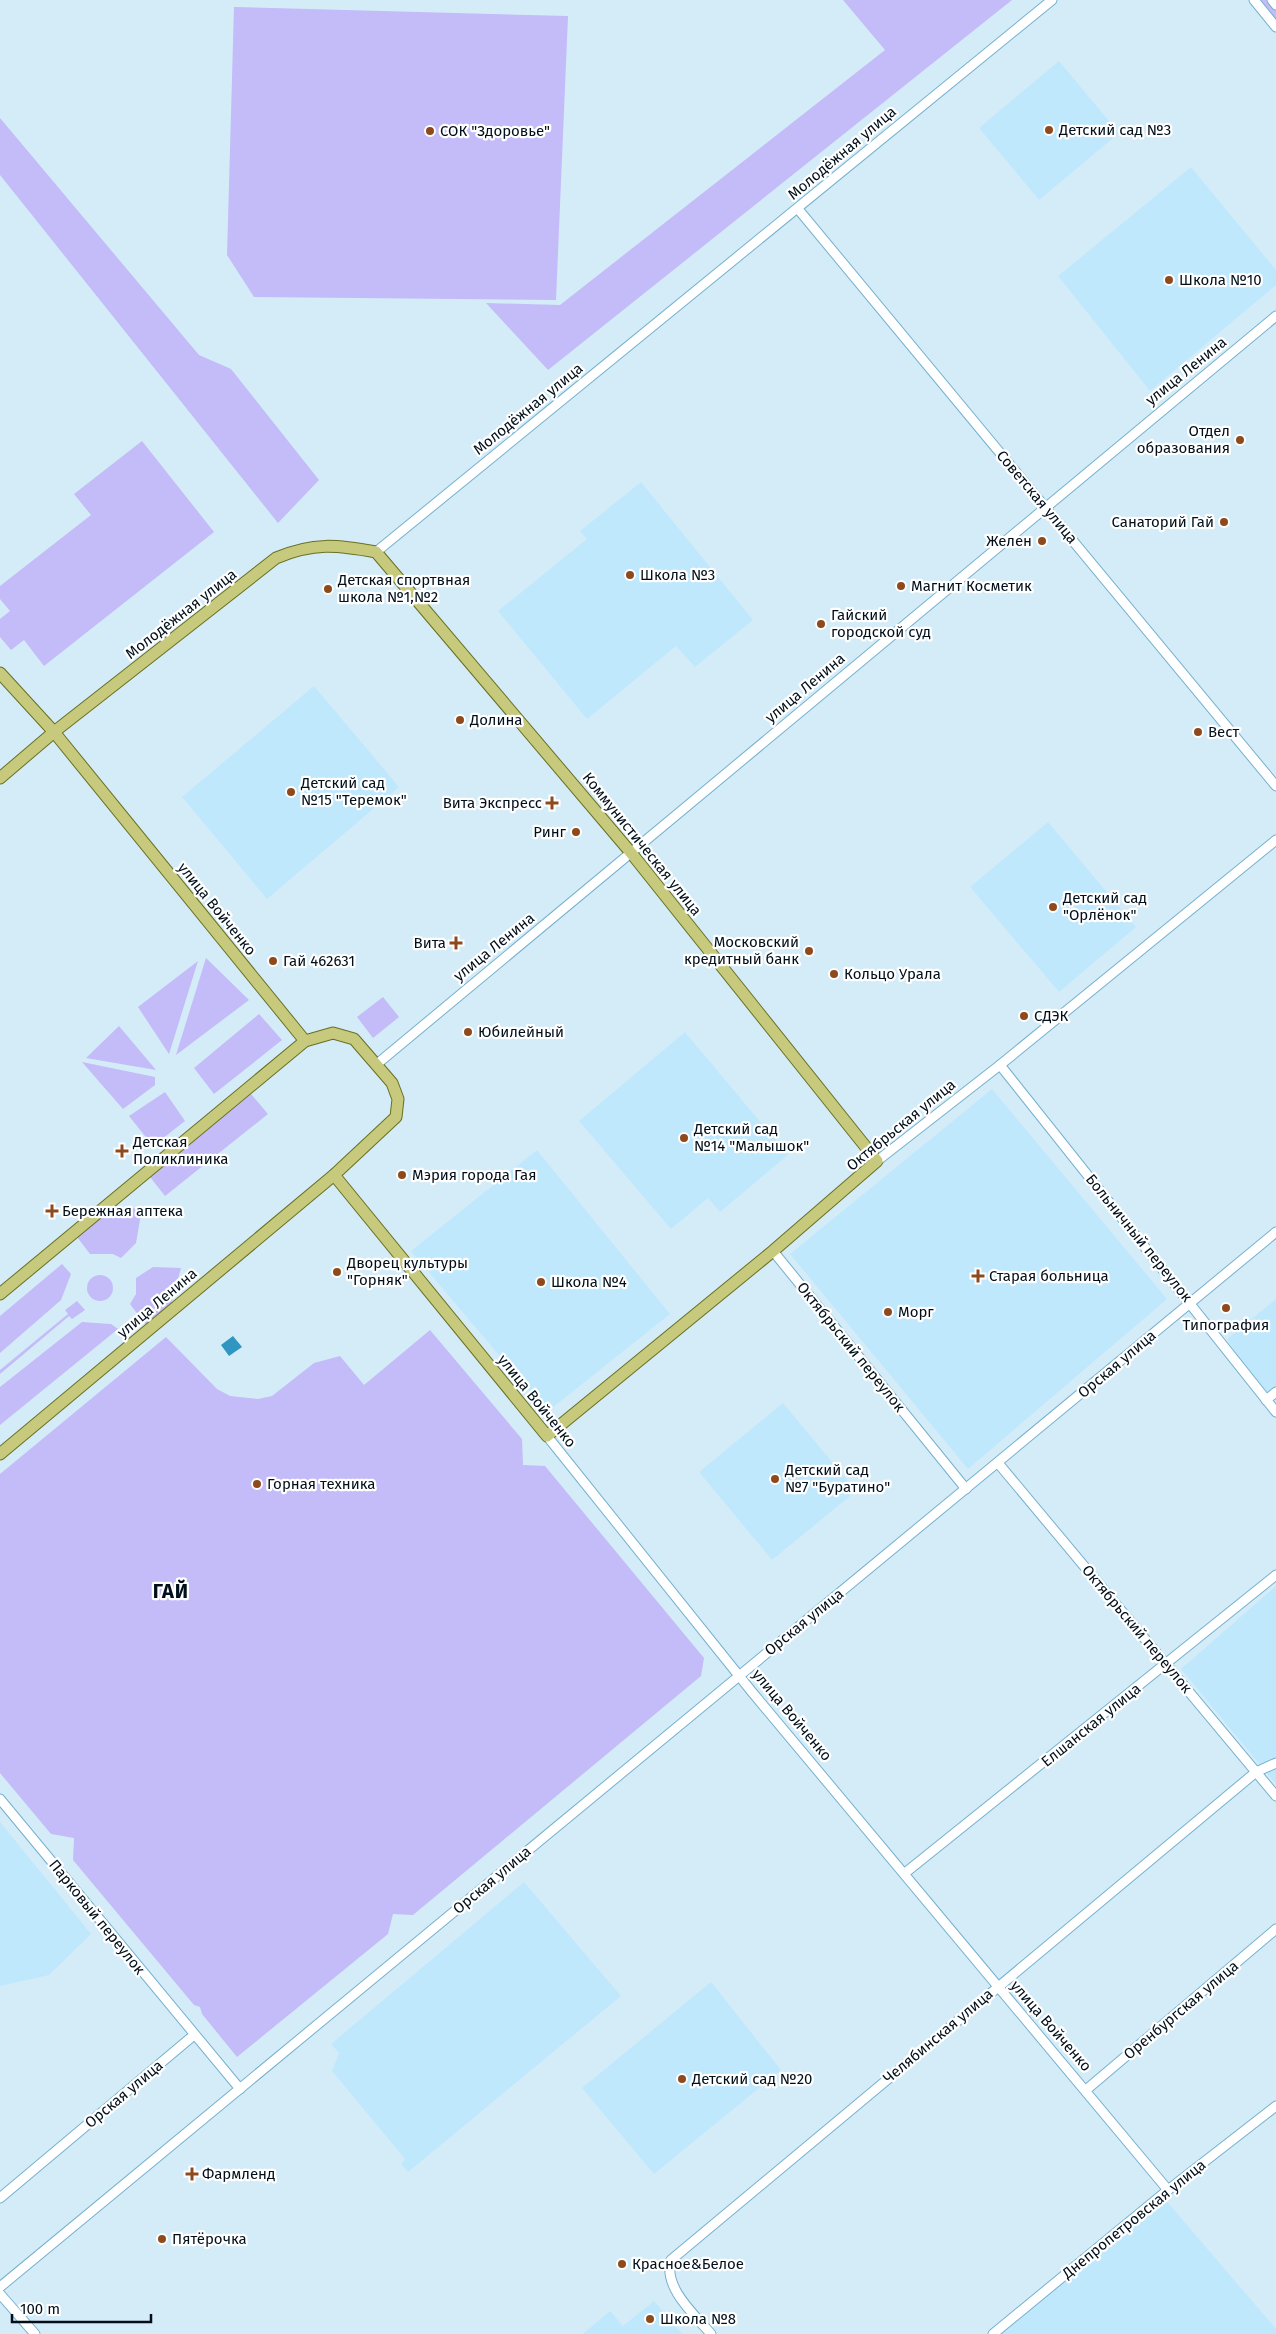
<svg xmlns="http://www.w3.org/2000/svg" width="1276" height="2334" font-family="'Fira Sans',sans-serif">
<rect width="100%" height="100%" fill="#d4ecf8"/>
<!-- built -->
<g fill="#bfe8fd">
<polygon points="1059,61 1119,133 1039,200 979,128"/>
<polygon points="1191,167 1276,270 1276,285 1150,391 1058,276"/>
<polygon points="641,482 753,620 695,667 676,646 587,719 498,611 587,539 580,531"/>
<polygon points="314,686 399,787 267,899 182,797"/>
<polygon points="1048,822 1136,927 1059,992 970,887"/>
<polygon points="685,1032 788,1155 720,1212 708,1198 671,1229 579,1121"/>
<polygon points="992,1089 1167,1299 968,1469 790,1254"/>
<polygon points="537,1150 670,1314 547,1412 411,1251"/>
<polygon points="1276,1299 1276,1387 1268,1393 1238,1357 1227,1339"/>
<polygon points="783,1403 851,1485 850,1496 772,1560 699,1472"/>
<polygon points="1276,1586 1276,1784 1181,1669"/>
<polygon points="0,1822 91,1934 49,1975 0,1986"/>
<polygon points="524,1882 621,1996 408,2172 401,2164 405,2159 332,2071 339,2053 331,2044"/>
<polygon points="711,1982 781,2070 654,2174 582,2088"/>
<polygon points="1163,2197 1276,2329 1276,2334 999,2334"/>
<polygon points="654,2301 682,2334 583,2334 610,2311 623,2326"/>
</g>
<!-- green -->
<g fill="#c4bbf9">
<polygon points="843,0 1012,0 548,370 486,303 560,305 885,50"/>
<polygon points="1260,0 1276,0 1276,20"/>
<polygon points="234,7 568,16 556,300 254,297 227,255"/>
<polygon points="0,118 199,355 231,369 319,480 278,523 0,175"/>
<polygon points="142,441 214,532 44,666 24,640 11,650 0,637 0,619 10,611 0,599 0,586 91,515 74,494"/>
<polygon points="206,958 249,1000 176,1055"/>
<polygon points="198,961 169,1054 138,1007"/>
<polygon points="383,997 399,1017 373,1038 357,1017"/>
<polygon points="259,1014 282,1040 214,1094 194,1068"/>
<polygon points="119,1026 156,1070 86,1058"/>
<polygon points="82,1062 155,1077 155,1085 123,1109"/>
<polygon points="165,1092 185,1121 153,1146 129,1116"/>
<polygon points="251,1094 268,1114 165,1196 150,1177"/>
<polygon points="134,1208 141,1214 136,1243 121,1258 113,1254 90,1254 77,1237 100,1216"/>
<polygon points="62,1264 71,1274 61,1300 0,1353 0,1316"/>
<polygon points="153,1267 181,1268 171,1304 145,1324 130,1304 136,1294 136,1278"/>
<circle cx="100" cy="1288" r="13"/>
<polygon points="77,1301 85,1310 72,1319 69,1316 0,1374 0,1370 68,1314 65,1310"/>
<polygon points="82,1322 111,1324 118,1329 0,1425 0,1387"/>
<polygon points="430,1330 522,1439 523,1465 545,1466 704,1658 701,1676 413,1915 393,1914 388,1934 237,2057 202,2014 200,2007 194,2005 73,1860 74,1838 51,1834 0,1773 0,1474 166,1337 217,1389 230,1396 258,1399 272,1396 314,1363 340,1356 364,1385"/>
</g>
<!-- water -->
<polygon fill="#2f95c1" points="233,1336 242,1347 229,1356 221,1345"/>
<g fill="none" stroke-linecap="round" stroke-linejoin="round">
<!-- minor casing -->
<g stroke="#75b1cf" stroke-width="11">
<g id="minor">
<polyline points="1254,0 1276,27"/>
<polyline points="1272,0 1276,5"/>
<polyline points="798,209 1276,786"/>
<polyline points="376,552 1052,0"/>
<path d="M377,1064C678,816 975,564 1276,316"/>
<polyline points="1000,1065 1276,1412"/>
<polyline points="877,1161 1000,1065 1276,840"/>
<polyline points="773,1251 966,1489"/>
<polyline points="1266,1400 1276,1392"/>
<polyline points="547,1436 752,1692 1168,2190"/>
<polyline points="998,1463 1276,1796"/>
<polyline points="0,1799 240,2089"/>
<polyline points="905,1873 1276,1575"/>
<polyline points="1086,2090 1276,1929"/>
<polyline points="0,2198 194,2035"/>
<polyline points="0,2287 1276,1232"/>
<polyline points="0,2294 35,2334"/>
<path d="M711,2334C695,2315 663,2288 671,2260L1256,1772L1276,1763"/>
<polyline points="993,2334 1168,2190 1276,2106"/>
</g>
</g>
<!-- major casing -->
<g stroke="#697021" stroke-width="13">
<g id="major">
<polyline points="0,673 54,732 305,1041 333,1033 354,1039 392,1083 398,1099 396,1117 334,1175 0,1454"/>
<path d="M0,778L54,732L276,558C314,542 337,545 376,552L632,854L877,1161L773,1251L547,1436L334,1175"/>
<polyline points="0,1294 305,1041"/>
</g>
</g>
<!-- minor -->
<use href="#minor" stroke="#fff" stroke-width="9"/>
<!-- major -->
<use href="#major" stroke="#c7c97c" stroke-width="11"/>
</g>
<!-- markers -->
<g fill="#8e4a1c" stroke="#fff" stroke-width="2">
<circle cx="1049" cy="130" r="5"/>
<circle cx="430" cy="131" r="5"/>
<circle cx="1169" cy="280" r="5"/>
<circle cx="1240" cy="440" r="5"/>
<circle cx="1224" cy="522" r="5"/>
<circle cx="1042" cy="541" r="5"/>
<circle cx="630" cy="575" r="5"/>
<circle cx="901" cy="586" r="5"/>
<circle cx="328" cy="589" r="5"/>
<circle cx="821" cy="624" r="5"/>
<circle cx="460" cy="720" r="5"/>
<circle cx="1198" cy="732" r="5"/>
<circle cx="291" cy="792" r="5"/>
<path d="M549.5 795.5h5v5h5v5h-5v5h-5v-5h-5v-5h5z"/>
<circle cx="576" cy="832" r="5"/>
<circle cx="1053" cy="907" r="5"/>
<path d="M453.5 935.5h5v5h5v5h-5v5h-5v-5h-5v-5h5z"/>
<circle cx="809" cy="951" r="5"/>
<circle cx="273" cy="961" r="5"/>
<circle cx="834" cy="974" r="5"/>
<circle cx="1024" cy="1016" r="5"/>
<circle cx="468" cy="1032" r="5"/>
<circle cx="684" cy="1138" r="5"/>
<path d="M119.5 1143.5h5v5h5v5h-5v5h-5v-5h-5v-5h5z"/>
<circle cx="402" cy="1175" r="5"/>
<path d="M49.5 1203.5h5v5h5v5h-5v5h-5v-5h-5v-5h5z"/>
<circle cx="337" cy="1272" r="5"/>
<path d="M975.5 1268.5h5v5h5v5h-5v5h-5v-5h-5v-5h5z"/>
<circle cx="541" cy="1282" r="5"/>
<circle cx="1226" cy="1308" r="5"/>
<circle cx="888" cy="1312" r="5"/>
<circle cx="775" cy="1479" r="5"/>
<circle cx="257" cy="1484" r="5"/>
<circle cx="682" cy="2079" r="5"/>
<path d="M189.5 2166.5h5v5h5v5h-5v5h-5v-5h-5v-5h5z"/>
<circle cx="162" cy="2239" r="5"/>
<circle cx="622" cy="2264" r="5"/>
<circle cx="650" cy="2319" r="5"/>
</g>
<g text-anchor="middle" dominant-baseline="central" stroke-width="4.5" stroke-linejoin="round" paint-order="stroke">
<!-- poi labels -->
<g font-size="15" fill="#000f1a" stroke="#fff" text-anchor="start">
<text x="1059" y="130">Детский сад №3</text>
<text x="440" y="131">СОК "Здоровье"</text>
<text x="1179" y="280">Школа №10</text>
<text x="1230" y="431" text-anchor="end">Отдел<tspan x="1230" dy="17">образования</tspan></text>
<text x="1214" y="522" text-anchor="end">Санаторий Гай</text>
<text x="1032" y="541" text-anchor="end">Желен</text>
<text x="640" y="575">Школа №3</text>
<text x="338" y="580">Детская спортвная<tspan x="338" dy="17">школа №1,№2</tspan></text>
<text x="911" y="586">Магнит Косметик</text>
<text x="831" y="615">Гайский<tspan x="831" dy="17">городской суд</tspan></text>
<text x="470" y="720">Долина</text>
<text x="1208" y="732">Вест</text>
<text x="301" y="783">Детский сад<tspan x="301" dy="17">№15 "Теремок"</tspan></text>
<text x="542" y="803" text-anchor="end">Вита Экспресс</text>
<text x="566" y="832" text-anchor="end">Ринг</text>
<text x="1063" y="898">Детский сад<tspan x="1063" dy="17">"Орлёнок"</tspan></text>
<text x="799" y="942" text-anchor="end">Московский<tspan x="799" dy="17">кредитный банк</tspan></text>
<text x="446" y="943" text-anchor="end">Вита</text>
<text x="283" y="961">Гай 462631</text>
<text x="844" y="974">Кольцо Урала</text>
<text x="1034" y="1016">СДЭК</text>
<text x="478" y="1032">Юбилейный</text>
<text x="694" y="1129">Детский сад<tspan x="694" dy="17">№14 "Малышок"</tspan></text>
<text x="133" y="1142">Детская<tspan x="133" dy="17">Поликлиника</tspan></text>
<text x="412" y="1175">Мэрия города Гая</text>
<text x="62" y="1211">Бережная аптека</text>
<text x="347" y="1263">Дворец культуры<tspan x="347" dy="17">"Горняк"</tspan></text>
<text x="989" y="1276">Старая больница</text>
<text x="551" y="1282">Школа №4</text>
<text x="898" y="1312">Морг</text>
<text x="1226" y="1325" text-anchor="middle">Типография</text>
<text x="785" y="1470">Детский сад<tspan x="785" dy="17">№7 "Буратино"</tspan></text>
<text x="267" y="1484">Горная техника</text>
<text x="692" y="2079">Детский сад №20</text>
<text x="202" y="2174">Фармленд</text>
<text x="172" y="2239">Пятёрочка</text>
<text x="632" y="2264">Красное&amp;Белое</text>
<text x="660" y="2319">Школа №8</text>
</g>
<!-- street labels -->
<g font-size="15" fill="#000f1a" stroke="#fff">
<text transform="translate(842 153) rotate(-40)">Молодёжная улица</text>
<text transform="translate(1186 371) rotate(-39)">улица Ленина</text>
<text transform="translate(528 409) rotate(-39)">Молодёжная улица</text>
<text transform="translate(1037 497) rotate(50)">Советская улица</text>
<text transform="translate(181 614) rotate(-38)">Молодёжная улица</text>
<text transform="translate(805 688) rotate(-40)">улица Ленина</text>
<text transform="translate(642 844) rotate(51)">Коммунистическая улица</text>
<text transform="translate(217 909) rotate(51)">улица Войченко</text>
<text transform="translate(494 947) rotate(-39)">улица Ленина</text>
<text transform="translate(901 1125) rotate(-39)">Октябрьская улица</text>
<text transform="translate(1139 1238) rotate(51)">Больничный переулок</text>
<text transform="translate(157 1303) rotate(-40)">улица Ленина</text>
<text transform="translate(851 1347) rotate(51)">Октябрьский переулок</text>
<text transform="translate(1117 1364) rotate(-40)">Орская улица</text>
<text transform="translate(537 1401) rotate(51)">улица Войченко</text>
<text transform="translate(804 1622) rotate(-39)">Орская улица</text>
<text transform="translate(1137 1629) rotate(50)">Октябрьский переулок</text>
<text transform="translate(792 1715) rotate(50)">улица Войченко</text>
<text transform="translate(1091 1725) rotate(-39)">Елшанская улица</text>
<text transform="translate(492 1880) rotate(-40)">Орская улица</text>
<text transform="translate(97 1917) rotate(51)">Парковый переулок</text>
<text transform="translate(1181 2010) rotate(-40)">Оренбургская улица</text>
<text transform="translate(1051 2026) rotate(49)">улица Войченко</text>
<text transform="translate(938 2036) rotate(-40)">Челябинская улица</text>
<text transform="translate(124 2094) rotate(-40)">Орская улица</text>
<text transform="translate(1134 2219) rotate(-39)">Днепропетровская улица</text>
</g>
<!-- district labels -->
<g font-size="20" font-weight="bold" letter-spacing="1" fill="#000f1a" stroke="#fff">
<text x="171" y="1591">ГАЙ</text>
</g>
</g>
<!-- scale -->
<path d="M12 2314v8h139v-8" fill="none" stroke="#000f1a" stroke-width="2.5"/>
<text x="20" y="2314" font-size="15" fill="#000f1a" stroke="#ffffff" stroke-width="4" paint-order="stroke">100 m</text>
</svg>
